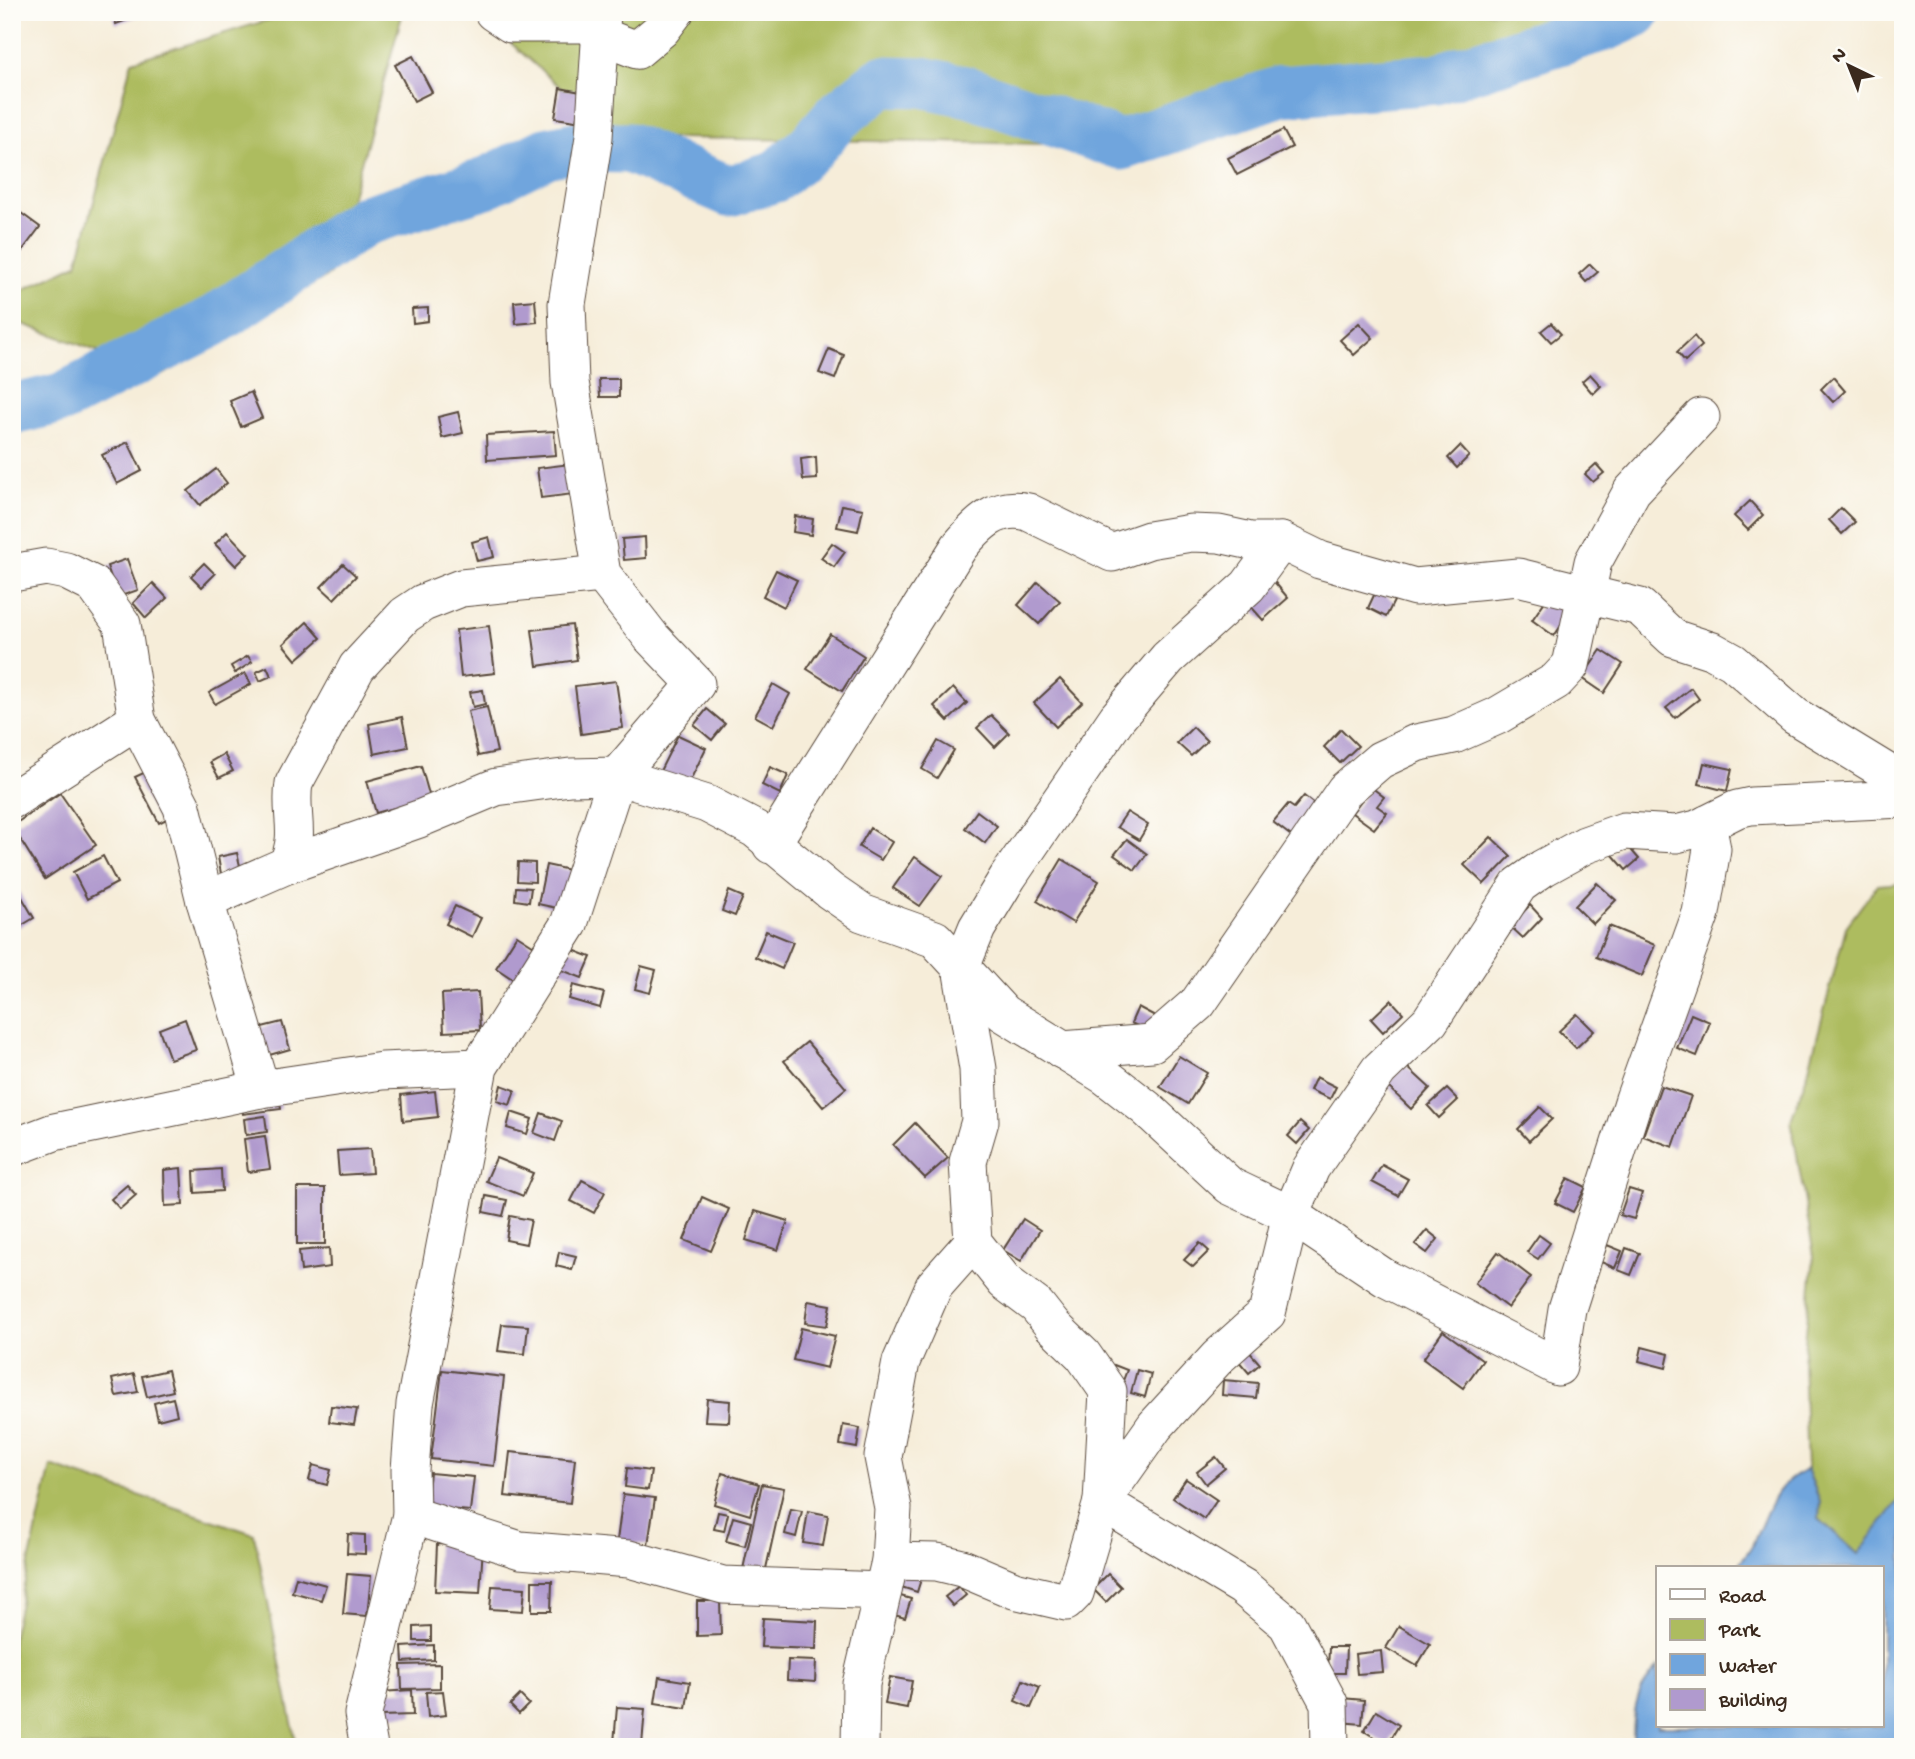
<svg xmlns="http://www.w3.org/2000/svg" width="1915" height="1759" font-family="'Gochi Hand',sans-serif">
<rect width="100%" height="100%" fill="#fdfcf7"/>
<filter id="ink" filterUnits="userSpaceOnUse"><feTurbulence type="fractalNoise" baseFrequency=".0143" numOctaves="2"/><feDisplacementMap in="SourceGraphic" scale="14" xChannelSelector="R" yChannelSelector="G"/><feConvolveMatrix kernelMatrix="1 2 1 2 8 2 1 2 1" color-interpolation-filters="sRGB"/></filter>
<filter id="wash" filterUnits="userSpaceOnUse"><feTurbulence type="fractalNoise" baseFrequency=".00686" numOctaves="4" result="noise"/><feDisplacementMap in="SourceGraphic" scale="28" xChannelSelector="R" yChannelSelector="G"/><feGaussianBlur stdDeviation="1.57" result="paint"/><feColorMatrix in="noise" values="0 0 0 0 0 0 0 0 0 0 0 0 0 0 0 0 0 1.4 0 .05"/><feComposite in="paint" operator="in"/></filter>
<g filter="url(#wash)">
<rect width="100%" height="100%" fill="#f6edd9"/>
<!-- green -->
<g fill="#adbc5f" stroke="#74733e" stroke-width="2">
<polygon points="295,12 403,12 330,274 163,375 12,320 12,295 77,264 132,61"/>
<polygon points="476,12 1615,12 1173,146 616,137"/>
<polygon points="1903,883 1903,1495 1859,1555 1819,1519 1820,1501 1807,1469 1803,1361 1814,1256 1791,1120 1808,1072 1846,927 1877,885"/>
<polygon points="51,1466 254,1534 297,1747 12,1747 12,1638"/>
</g>
<!-- water -->
<path fill="#70a5dd" stroke="#56687e" stroke-width="2" d="M1807,1469L1820,1501L1819,1519L1858,1554L1903,1495V1747H1633C1633,1713 1634,1692 1658,1667V1726H1882V1568H1735C1742,1560 1750,1551 1754,1541C1770,1507 1771,1488 1807,1469Z"/>
<g fill="none" stroke-linecap="round" stroke-linejoin="round">
<!-- river -->
<polyline stroke="#70a5dd" stroke-width="51" points="12,410 62,398 212,322 366,220 483,184 546,153 575,147 629,148 729,191 775,177 810,148 837,117 882,81 922,82 969,92 1121,145 1281,91 1436,79 1607,25 1635,12"/>
</g>
<g id="blocks">
<!-- building -->
<g fill="#b09ace">
<polygon points="112,12 147,12 147,13 116,24"/>
<polygon points="413,56 432,92 414,101 395,65"/>
<polygon points="560,88 581,92 576,121 555,118"/>
<polygon points="1283,130 1292,147 1237,175 1228,158"/>
<polygon points="21,213 40,227 22,251 12,243 12,224"/>
<polygon points="1590,264 1598,272 1586,282 1579,274"/>
<polygon points="535,300 537,322 516,324 514,302"/>
<polygon points="428,308 428,321 413,323 412,309"/>
<polygon points="1359,323 1373,338 1354,355 1340,340"/>
<polygon points="1551,323 1561,334 1551,342 1541,331"/>
<polygon points="1694,336 1702,346 1685,361 1677,352"/>
<polygon points="829,349 844,355 835,379 819,373"/>
<polygon points="1590,374 1601,386 1593,394 1582,381"/>
<polygon points="1833,377 1845,391 1833,402 1821,389"/>
<polygon points="599,379 619,379 619,397 600,397"/>
<polygon points="251,392 262,418 241,427 230,401"/>
<polygon points="458,412 463,433 442,438 438,417"/>
<polygon points="554,431 556,455 487,460 486,435"/>
<polygon points="128,442 142,471 117,484 102,455"/>
<polygon points="1460,446 1469,456 1457,468 1448,458"/>
<polygon points="816,457 817,479 803,480 801,459"/>
<polygon points="570,464 574,494 541,498 537,468"/>
<polygon points="1596,464 1604,473 1593,482 1585,474"/>
<polygon points="216,469 227,483 200,505 188,491"/>
<polygon points="1750,501 1763,515 1748,530 1734,516"/>
<polygon points="842,505 863,509 858,531 837,527"/>
<polygon points="1841,508 1855,522 1842,534 1829,520"/>
<polygon points="795,516 813,519 811,535 793,532"/>
<polygon points="227,532 248,554 236,566 215,544"/>
<polygon points="489,537 494,557 477,561 472,542"/>
<polygon points="645,537 646,558 624,560 622,539"/>
<polygon points="832,543 845,552 834,567 821,558"/>
<polygon points="127,559 138,590 118,597 107,566"/>
<polygon points="204,563 215,574 202,587 191,576"/>
<polygon points="343,564 356,576 334,599 321,587"/>
<polygon points="776,570 797,580 784,607 763,596"/>
<polygon points="1271,578 1288,598 1263,620 1246,601"/>
<polygon points="1038,582 1060,601 1039,624 1018,605"/>
<polygon points="153,583 167,598 146,618 133,603"/>
<polygon points="1376,591 1394,601 1386,617 1368,608"/>
<polygon points="1552,591 1574,606 1554,636 1532,620"/>
<polygon points="307,622 321,638 296,660 283,644"/>
<polygon points="572,625 577,660 537,666 532,630"/>
<polygon points="489,626 495,673 461,677 456,630"/>
<polygon points="830,634 864,656 842,691 807,669"/>
<polygon points="1601,650 1623,664 1604,693 1582,678"/>
<polygon points="248,656 252,662 235,673 231,666"/>
<polygon points="267,667 271,676 260,681 256,672"/>
<polygon points="245,673 251,684 215,704 209,693"/>
<polygon points="1060,679 1082,702 1056,727 1034,703"/>
<polygon points="616,681 623,728 581,734 575,686"/>
<polygon points="773,684 790,694 773,726 755,716"/>
<polygon points="953,688 967,703 948,721 934,706"/>
<polygon points="1691,688 1699,699 1675,718 1666,708"/>
<polygon points="483,690 485,704 473,707 470,692"/>
<polygon points="487,707 497,752 478,756 468,711"/>
<polygon points="707,709 725,724 712,740 694,725"/>
<polygon points="991,715 1009,733 995,747 977,728"/>
<polygon points="402,717 408,747 374,754 369,724"/>
<polygon points="1193,727 1207,741 1191,756 1177,743"/>
<polygon points="1341,729 1358,746 1340,763 1324,747"/>
<polygon points="678,735 706,748 684,793 656,779"/>
<polygon points="938,741 954,750 937,778 922,769"/>
<polygon points="224,754 233,771 219,778 210,762"/>
<polygon points="1704,763 1732,769 1727,791 1699,784"/>
<polygon points="421,766 430,798 376,813 367,781"/>
<polygon points="770,767 788,775 780,794 762,785"/>
<polygon points="152,769 176,814 159,823 135,777"/>
<polygon points="1371,787 1384,797 1377,806 1387,813 1374,829 1352,813"/>
<polygon points="60,793 96,845 45,879 12,826"/>
<polygon points="1304,796 1314,804 1299,842 1273,822 1288,804 1294,808"/>
<polygon points="977,811 997,826 985,843 965,828"/>
<polygon points="1127,812 1148,825 1139,840 1117,827"/>
<polygon points="870,828 892,842 881,860 859,847"/>
<polygon points="1491,837 1511,856 1484,884 1464,865"/>
<polygon points="1127,839 1147,854 1135,870 1114,855"/>
<polygon points="1626,844 1639,859 1626,870 1613,855"/>
<polygon points="237,853 241,870 221,874 218,857"/>
<polygon points="103,856 117,883 87,899 73,872"/>
<polygon points="915,857 942,876 920,906 893,888"/>
<polygon points="1062,859 1099,881 1073,923 1037,901"/>
<polygon points="518,862 535,863 535,882 517,881"/>
<polygon points="546,865 574,871 566,910 538,904"/>
<polygon points="1597,883 1616,900 1593,924 1575,906"/>
<polygon points="516,887 531,888 529,902 515,900"/>
<polygon points="729,891 743,897 735,916 722,911"/>
<polygon points="19,892 34,918 19,927 12,916 12,896"/>
<polygon points="1530,905 1542,918 1523,938 1510,926"/>
<polygon points="455,906 481,918 472,937 446,924"/>
<polygon points="1609,926 1655,945 1642,976 1596,957"/>
<polygon points="766,931 793,942 782,969 755,957"/>
<polygon points="517,935 539,949 517,982 496,968"/>
<polygon points="568,948 591,957 582,978 559,969"/>
<polygon points="641,966 656,970 650,993 635,989"/>
<polygon points="573,985 604,993 600,1008 569,999"/>
<polygon points="478,992 480,1030 444,1032 442,994"/>
<polygon points="1391,1000 1403,1013 1383,1032 1371,1019"/>
<polygon points="1138,1007 1157,1017 1151,1032 1131,1023"/>
<polygon points="1577,1014 1594,1031 1576,1048 1559,1031"/>
<polygon points="1691,1014 1710,1022 1697,1056 1677,1048"/>
<polygon points="185,1019 196,1050 170,1059 159,1029"/>
<polygon points="282,1022 290,1049 266,1056 258,1028"/>
<polygon points="807,1042 846,1088 823,1107 784,1061"/>
<polygon points="1179,1056 1207,1073 1188,1104 1160,1087"/>
<polygon points="1405,1065 1430,1088 1411,1109 1386,1085"/>
<polygon points="1316,1077 1336,1087 1330,1099 1310,1090"/>
<polygon points="501,1085 515,1090 510,1105 497,1101"/>
<polygon points="1661,1086 1691,1096 1673,1147 1643,1136"/>
<polygon points="1447,1089 1458,1100 1439,1118 1428,1106"/>
<polygon points="435,1091 438,1117 403,1121 401,1095"/>
<polygon points="279,1096 281,1109 243,1114 241,1101"/>
<polygon points="1540,1107 1552,1119 1529,1141 1518,1129"/>
<polygon points="511,1112 532,1119 527,1134 507,1128"/>
<polygon points="541,1113 562,1121 555,1141 534,1133"/>
<polygon points="265,1116 267,1132 246,1135 244,1119"/>
<polygon points="1300,1122 1309,1130 1297,1144 1288,1136"/>
<polygon points="915,1123 948,1158 925,1178 893,1145"/>
<polygon points="265,1136 270,1169 248,1172 244,1139"/>
<polygon points="370,1149 372,1173 339,1175 337,1151"/>
<polygon points="496,1158 533,1173 523,1196 486,1181"/>
<polygon points="1382,1165 1408,1179 1398,1196 1372,1182"/>
<polygon points="181,1168 183,1205 165,1206 164,1170"/>
<polygon points="221,1169 222,1191 195,1193 194,1171"/>
<polygon points="1568,1178 1586,1187 1573,1212 1555,1203"/>
<polygon points="582,1180 605,1192 594,1213 571,1201"/>
<polygon points="127,1185 136,1195 120,1209 111,1199"/>
<rect x="297" y="1188" width="28" height="56"/>
<polygon points="1629,1189 1642,1193 1634,1219 1620,1215"/>
<polygon points="486,1196 507,1200 503,1216 483,1212"/>
<polygon points="702,1197 729,1209 711,1251 684,1240"/>
<polygon points="755,1211 788,1221 778,1250 746,1240"/>
<polygon points="510,1216 531,1220 526,1244 506,1240"/>
<polygon points="1023,1219 1040,1230 1021,1261 1003,1250"/>
<polygon points="1427,1230 1438,1239 1427,1253 1415,1244"/>
<polygon points="1539,1235 1550,1243 1538,1259 1527,1252"/>
<polygon points="1200,1243 1209,1251 1193,1267 1184,1260"/>
<polygon points="1607,1245 1622,1251 1615,1268 1601,1262"/>
<polygon points="329,1248 330,1267 301,1271 299,1251"/>
<polygon points="1626,1248 1640,1253 1631,1275 1618,1270"/>
<polygon points="559,1252 576,1256 572,1270 556,1266"/>
<polygon points="1498,1252 1531,1277 1508,1308 1475,1283"/>
<polygon points="808,1301 831,1305 827,1326 805,1323"/>
<polygon points="502,1324 528,1326 525,1354 498,1351"/>
<polygon points="801,1328 835,1336 827,1368 793,1360"/>
<polygon points="1443,1331 1483,1360 1463,1388 1423,1359"/>
<polygon points="1642,1347 1669,1354 1666,1368 1639,1361"/>
<polygon points="1247,1349 1260,1364 1249,1373 1237,1359"/>
<polygon points="1114,1365 1127,1370 1121,1386 1108,1381"/>
<polygon points="168,1370 173,1391 147,1397 142,1376"/>
<polygon points="442,1370 504,1377 494,1466 431,1459"/>
<polygon points="1137,1370 1151,1374 1145,1397 1131,1393"/>
<polygon points="134,1374 138,1392 116,1396 112,1379"/>
<polygon points="1223,1380 1258,1383 1256,1398 1222,1395"/>
<polygon points="173,1398 177,1415 158,1420 154,1403"/>
<polygon points="707,1399 730,1401 729,1422 705,1421"/>
<polygon points="331,1406 357,1409 354,1425 329,1422"/>
<polygon points="843,1425 860,1428 857,1448 840,1445"/>
<polygon points="510,1452 575,1459 570,1503 505,1496"/>
<polygon points="1216,1457 1225,1468 1206,1484 1197,1472"/>
<polygon points="313,1465 331,1470 327,1485 309,1480"/>
<polygon points="627,1468 651,1471 648,1490 625,1487"/>
<polygon points="430,1473 474,1477 470,1511 426,1507"/>
<polygon points="722,1473 759,1484 750,1515 714,1504"/>
<polygon points="1186,1479 1217,1500 1204,1519 1173,1498"/>
<polygon points="762,1484 784,1488 765,1573 743,1569"/>
<polygon points="623,1494 655,1498 648,1545 617,1541"/>
<polygon points="791,1509 802,1511 796,1537 785,1534"/>
<polygon points="808,1511 828,1515 823,1546 803,1543"/>
<polygon points="718,1512 728,1514 724,1531 714,1529"/>
<polygon points="733,1517 751,1522 745,1546 726,1541"/>
<polygon points="348,1534 365,1535 365,1554 347,1553"/>
<polygon points="437,1544 483,1546 480,1593 435,1591"/>
<polygon points="897,1568 922,1576 917,1592 892,1584"/>
<polygon points="347,1574 371,1576 367,1616 343,1614"/>
<polygon points="1108,1574 1121,1587 1106,1602 1093,1589"/>
<polygon points="296,1577 326,1585 321,1600 292,1592"/>
<polygon points="532,1581 552,1581 551,1611 532,1611"/>
<polygon points="492,1586 525,1588 523,1611 490,1609"/>
<polygon points="959,1586 966,1595 953,1606 945,1597"/>
<polygon points="897,1595 911,1599 905,1618 891,1614"/>
<polygon points="697,1601 720,1601 721,1635 697,1636"/>
<polygon points="763,1618 817,1621 816,1649 761,1647"/>
<polygon points="431,1626 431,1641 414,1641 414,1627"/>
<polygon points="1399,1626 1430,1644 1417,1666 1386,1648"/>
<polygon points="434,1645 434,1660 403,1662 402,1647"/>
<polygon points="1329,1647 1346,1647 1345,1673 1328,1673"/>
<polygon points="1381,1651 1383,1672 1357,1674 1355,1654"/>
<polygon points="788,1660 816,1661 815,1682 787,1680"/>
<polygon points="440,1664 440,1688 402,1689 401,1665"/>
<polygon points="659,1677 690,1682 686,1708 655,1703"/>
<polygon points="890,1677 912,1681 907,1708 885,1704"/>
<polygon points="1023,1680 1040,1687 1031,1708 1015,1701"/>
<polygon points="412,1690 413,1715 380,1716 380,1692"/>
<polygon points="443,1691 446,1715 428,1717 426,1692"/>
<polygon points="520,1695 529,1704 519,1714 510,1705"/>
<polygon points="1341,1698 1364,1700 1362,1724 1340,1722"/>
<polygon points="617,1707 645,1709 642,1745 614,1743"/>
<polygon points="1376,1711 1399,1725 1387,1745 1364,1731"/>
<rect x="442" y="1742" width="24" height="5"/>
</g>
</g>
</g>
<g filter="url(#ink)">
<use href="#blocks" fill-opacity="0" stroke="#57473a" stroke-width="2"/>
<g fill="none" stroke-linecap="round" stroke-linejoin="round">
<!-- minor casing -->
<g stroke="#57473a" stroke-width="39">
<g id="minor">
<polyline points="493,12 511,24 600,24"/>
<polyline points="598,35 637,50 662,29 675,12"/>
<polyline points="12,573 46,567 66,571 94,585 122,624 137,720 182,807 205,901 261,1089"/>
<polyline points="12,800 137,720"/>
<path d="M771,845L959,547C978,524 997,504 1028,512L1112,553L1149,540L1191,533L1219,534L1251,541H1281L1320,560L1415,587L1518,577L1640,607L1673,638L1713,651L1733,662L1795,716L1903,782"/>
<path d="M287,865C302,833 289,815 294,783L357,667L405,615L423,603L461,588L602,574"/>
<polyline points="205,901 287,865 419,819 496,787 570,777 617,776 707,804 755,829 830,891 862,913 935,939 1003,1013 1105,1076 1146,1108 1230,1186 1291,1215 1385,1278 1558,1367 1567,1309 1634,1099 1701,913 1712,849 1707,824"/>
<polyline points="1062,1050 1152,1043 1198,1003 1345,790 1380,760 1416,743 1454,735 1497,716 1556,681 1571,665 1593,562 1632,491 1701,417"/>
<polyline points="12,1148 54,1132 261,1089 382,1071 479,1067"/>
<polyline points="1102,1501 1155,1426 1218,1357 1267,1313 1291,1215 1311,1168 1379,1070 1430,1021 1519,885 1543,868 1585,845 1624,831 1676,834 1697,829 1737,809 1751,806 1903,799"/>
<polyline points="1102,1502 1243,1587 1287,1624 1329,1703 1330,1747"/>
<polyline points="411,1515 520,1550 629,1559 723,1585 883,1591"/>
<polyline points="890,1561 937,1562 962,1568 1014,1590 1066,1602 1075,1593 1102,1502 1108,1391 1083,1355 1052,1325 1037,1306 1005,1282 973,1242 968,1162 980,1121 978,1069 961,967 977,928 1008,877 1117,718 1168,658 1248,586 1281,541"/>
<polyline points="369,1747 363,1714 411,1515 410,1470 415,1404 479,1067 569,924 617,776 696,684 652,638 602,574 570,382 567,304 594,137 602,12"/>
<polyline points="860,1747 861,1684 890,1561 893,1508 883,1457 901,1362 934,1286 973,1242"/>
</g>
</g>
<!-- minor -->
<use href="#minor" stroke="#fff" stroke-width="37"/>
</g>
</g>
<!-- margin -->
<rect width="1915" height="1759" fill="none" stroke="#fdfcf7" stroke-width="42"/>
<!-- legend -->
<rect x="1656" y="1566" width="228" height="161" fill="#fdfcf7" stroke="#afa8a0" stroke-width="2"/>
<rect x="1670" y="1589" width="35" height="10" fill="#ffffff" stroke="#afa8a0" stroke-width="2"/>
<text x="1719" y="1602" font-size="21" fill="#3b2a1e">Road</text>
<rect x="1670" y="1619" width="35" height="21" fill="#adbc5f" stroke="#afa8a0" stroke-width="2"/>
<text x="1719" y="1636" font-size="21" fill="#3b2a1e">Park</text>
<rect x="1670" y="1654" width="35" height="21" fill="#70a5dd" stroke="#afa8a0" stroke-width="2"/>
<text x="1719" y="1672" font-size="21" fill="#3b2a1e">Water</text>
<rect x="1670" y="1689" width="35" height="21" fill="#b09ace" stroke="#afa8a0" stroke-width="2"/>
<text x="1719" y="1706" font-size="21" fill="#3b2a1e">Building</text>
<!-- north arrow -->
<g transform="translate(1849 66) rotate(317)" stroke="#fdfcf7" stroke-width="5" paint-order="stroke">
<path d="M0-5L12 26L0 18L-12 26Z" fill="#3b2a1e"/>
<text y="-10" font-size="19" font-weight="bold" text-anchor="middle" fill="#3b2a1e">N</text>
</g>
</svg>
